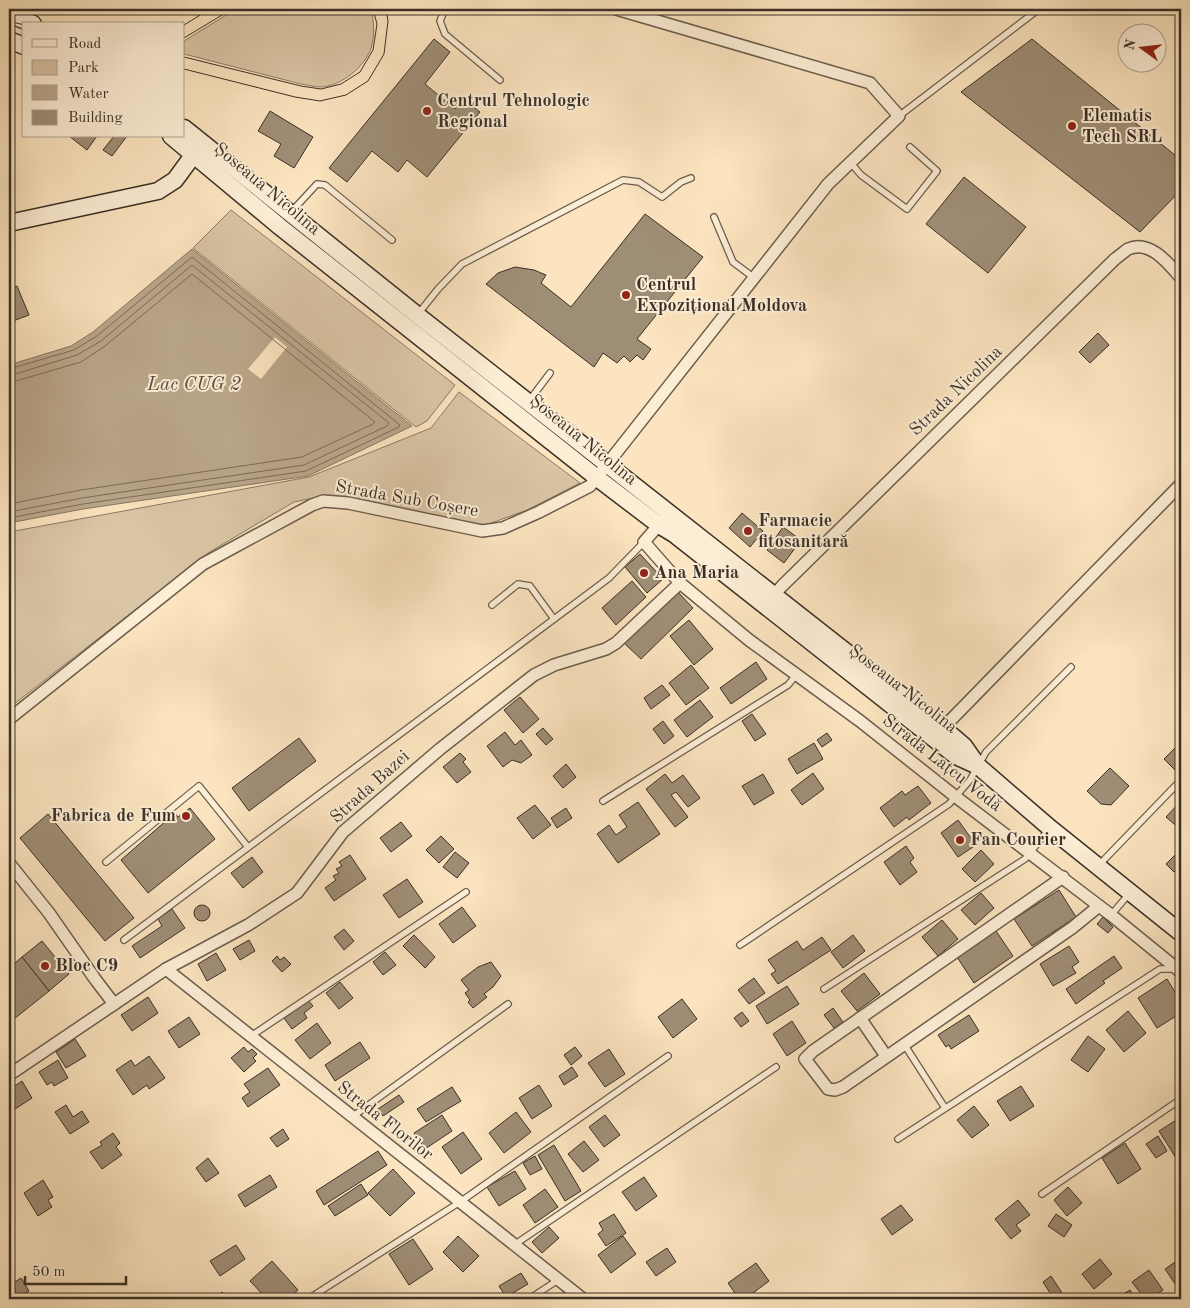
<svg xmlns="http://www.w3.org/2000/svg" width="1190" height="1308" font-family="'Old Standard TT',serif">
<rect width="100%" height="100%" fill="#fbe4bf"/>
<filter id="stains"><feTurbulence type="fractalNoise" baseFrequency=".004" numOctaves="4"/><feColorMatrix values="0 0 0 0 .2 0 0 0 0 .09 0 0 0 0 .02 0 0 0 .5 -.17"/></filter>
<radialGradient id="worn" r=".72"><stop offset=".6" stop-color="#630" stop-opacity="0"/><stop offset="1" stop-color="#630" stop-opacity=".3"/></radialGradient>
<!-- green -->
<g fill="#dac5a5" stroke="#8a7a66">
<path d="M236,9H371C374,22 375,35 371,48C365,67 341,86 321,87C315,87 308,85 301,84L184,54V41Z"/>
<polygon points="231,210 455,385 427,421 416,427 193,248"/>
<polygon points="459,392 580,483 527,510 486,525 327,495 294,502 208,553 9,708 9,532 309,477 431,428"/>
</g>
<!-- water -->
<polygon fill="#baa78b" stroke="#877763" points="192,249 412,426 308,476 83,509 9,523 9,365 71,346 93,332"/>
<!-- pier -->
<polygon fill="#fbe4bf" points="275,337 287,347 261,379 248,369"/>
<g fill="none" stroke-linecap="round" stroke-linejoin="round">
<!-- shore -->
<g stroke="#7a6c59" stroke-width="1">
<polyline points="9,369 74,350 97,336 192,257 400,425 399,427 306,471 83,504 9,518"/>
<polyline points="9,376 77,355 101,341 192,265 389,423 387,426 304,465 82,498 9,512"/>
<polyline points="9,383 81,362 105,346 192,274 375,422 373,424 302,457 81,490 9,504"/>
</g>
</g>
<!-- building -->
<g fill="#9f8e76" stroke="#3b3027">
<polygon points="434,39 450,52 425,84 455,109 463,99 480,112 427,177 407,160 398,172 372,151 347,182 329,168"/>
<polygon points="1032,39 1181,160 1181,190 1140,232 961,92"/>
<polygon points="270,111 313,137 294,168 274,156 281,144 258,131"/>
<polygon points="69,136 97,136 87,150"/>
<polygon points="114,136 127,136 112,156 103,150"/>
<polygon points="964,177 1026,227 988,273 926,224"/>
<polygon points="645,214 703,257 637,339 651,349 643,360 637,355 630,362 624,356 617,363 603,353 594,367 486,284 498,273 515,267 534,270 546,275 541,283 571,307"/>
<polygon points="17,286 29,315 13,321 9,310 9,289"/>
<polygon points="1098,333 1109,345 1090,363 1079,352"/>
<polygon points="742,513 763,531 750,547 729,528"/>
<polygon points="783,527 801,540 784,563 767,550"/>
<polygon points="640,554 663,579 647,593 625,567"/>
<polygon points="632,581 646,597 616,625 602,608"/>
<polygon points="677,591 693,608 641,659 624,643"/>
<polygon points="689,620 713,649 694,665 670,636"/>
<polygon points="756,662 767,679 731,704 720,688"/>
<polygon points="691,665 709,688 686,705 669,683"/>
<polygon points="662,685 670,695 651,709 644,698"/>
<polygon points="520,697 539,719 523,733 504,710"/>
<polygon points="700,700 713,717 687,737 674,720"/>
<polygon points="752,714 766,734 755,741 742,721"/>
<polygon points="663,721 674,736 664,744 653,729"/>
<polygon points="543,728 553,739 546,745 536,734"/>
<polygon points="505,732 515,745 521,740 532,755 521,763 512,760 503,767 487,746"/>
<polygon points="827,733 832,740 822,747 817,740"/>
<polygon points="299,738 316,761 249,811 232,788"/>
<polygon points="814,743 823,759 797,774 788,759"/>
<polygon points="1179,744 1181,747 1181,768 1177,772 1164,759"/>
<polygon points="460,753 466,759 463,762 471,772 457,783 443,767"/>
<polygon points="566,764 576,777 563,788 553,776"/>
<polygon points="1110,768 1129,786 1111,805 1101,804 1087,791"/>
<polygon points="813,773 824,789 802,805 791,790"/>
<polygon points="665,774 672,783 683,775 700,798 688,807 676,792 671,795 688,817 675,827 646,789"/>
<polygon points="763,774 774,793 754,805 742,786"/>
<polygon points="918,786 931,803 909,820 907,817 894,827 880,808 902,791 905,795"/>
<polygon points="1181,801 1181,830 1166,817"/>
<polygon points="638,802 660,834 618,863 597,834 609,825 616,835 627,827 619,815"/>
<polygon points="535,805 551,825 533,839 517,818"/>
<polygon points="190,808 215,839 148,893 121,860 175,813 178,817"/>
<polygon points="566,808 572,818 557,828 551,818"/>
<polygon points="48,814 134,918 105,941 20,838"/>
<polygon points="958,820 976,845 958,857 941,833"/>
<polygon points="401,822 412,836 391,852 380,838"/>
<polygon points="441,836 454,849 439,863 426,850"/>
<polygon points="906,846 914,858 910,862 917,872 900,885 884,862"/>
<polygon points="1181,849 1181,873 1177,869 1174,872 1166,864"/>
<polygon points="981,850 994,864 975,882 962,869"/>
<polygon points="455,852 469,863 457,878 443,867"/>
<polygon points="350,855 366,879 334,901 325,888 336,880 333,876 339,873 336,869 342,866 339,862"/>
<polygon points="252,857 263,872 243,888 231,873"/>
<polygon points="407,879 423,902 399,918 383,895"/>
<polygon points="1059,890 1076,917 1032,946 1014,919"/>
<polygon points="981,893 994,908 975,925 961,910"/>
<circle cx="202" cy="913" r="8"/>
<polygon points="462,907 476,926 453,943 439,924"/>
<polygon points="172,909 185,928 140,958 132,946 162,926 158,919"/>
<polygon points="1103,917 1113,927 1108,933 1097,924"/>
<polygon points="942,920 958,939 938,956 922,937"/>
<polygon points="344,929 354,941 344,950 334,937"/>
<polygon points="996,931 1013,956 974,983 957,957"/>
<polygon points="414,935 435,957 425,968 403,946"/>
<polygon points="853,935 865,951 843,968 831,952"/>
<polygon points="822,937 831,950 778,984 771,974 776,971 768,960 797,941 803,950"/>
<polygon points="249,940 255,951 240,960 233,949"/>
<polygon points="42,941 69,974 49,991 22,957"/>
<polygon points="1069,946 1079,962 1072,967 1076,973 1053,986 1040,964"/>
<polygon points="385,952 396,965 383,975 373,962"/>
<polygon points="216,953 226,970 207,981 198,964"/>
<polygon points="277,956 280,960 284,957 291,964 282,972 272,961"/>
<polygon points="1114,956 1122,968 1103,981 1105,983 1076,1004 1066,989"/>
<polygon points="22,957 49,991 9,1023 9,968"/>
<polygon points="491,962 501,976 493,987 484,994 487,997 473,1008 468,1002 470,1000 465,993 469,990 461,980 478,967"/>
<polygon points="864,973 880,994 857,1011 841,991"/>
<polygon points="754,978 765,993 749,1004 738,990"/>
<polygon points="1167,979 1181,1002 1181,1013 1157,1028 1138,998"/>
<polygon points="340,982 353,998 339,1009 326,993"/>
<polygon points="787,986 799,1004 767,1024 756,1006"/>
<polygon points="148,997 158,1013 132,1031 121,1015"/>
<polygon points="682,999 697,1019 673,1038 658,1017"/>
<polygon points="308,1000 313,1006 304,1013 307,1018 292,1029 284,1018"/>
<polygon points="833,1008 843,1022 834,1028 824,1015"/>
<polygon points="1128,1011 1146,1033 1124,1052 1106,1030"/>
<polygon points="742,1012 749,1021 741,1027 734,1018"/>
<polygon points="969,1015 979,1031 951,1049 949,1045 946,1047 938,1035"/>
<polygon points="189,1017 200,1034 179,1048 168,1031"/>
<polygon points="792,1021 806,1043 787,1056 773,1034"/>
<polygon points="317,1023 331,1043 310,1059 295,1040"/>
<polygon points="1088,1036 1105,1049 1088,1072 1071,1060"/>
<polygon points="75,1039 86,1056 66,1068 56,1052"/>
<polygon points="360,1042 370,1058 335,1081 325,1065"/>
<polygon points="244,1047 248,1052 252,1049 257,1054 253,1058 256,1061 244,1072 231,1058"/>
<polygon points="575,1047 582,1056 571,1065 564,1055"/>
<polygon points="609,1049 625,1074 605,1087 588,1063"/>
<polygon points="149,1056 165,1078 149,1089 147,1085 133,1095 116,1070 131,1060 135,1066"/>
<polygon points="58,1060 68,1078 54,1086 52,1082 47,1085 39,1072"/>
<polygon points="572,1067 578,1076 564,1085 559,1076"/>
<polygon points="268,1068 280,1085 248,1107 242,1098 250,1092 244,1084"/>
<polygon points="22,1081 32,1098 9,1113 9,1090"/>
<polygon points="539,1085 552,1106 532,1119 519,1098"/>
<polygon points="1021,1086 1034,1106 1010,1121 997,1101"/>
<polygon points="452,1087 461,1101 426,1122 417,1109"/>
<polygon points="399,1095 404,1102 383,1116 378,1109"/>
<polygon points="66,1105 73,1117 82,1111 89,1122 70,1134 55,1112"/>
<polygon points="974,1106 989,1125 972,1138 957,1120"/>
<polygon points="516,1112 531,1132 504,1153 489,1133"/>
<polygon points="442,1115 452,1131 425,1149 414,1133"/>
<polygon points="605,1115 620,1135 604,1147 589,1127"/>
<polygon points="1181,1117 1181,1155 1176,1158 1159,1131"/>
<polygon points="283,1129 289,1139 277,1147 270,1138"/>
<polygon points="463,1132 482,1159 461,1174 442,1147"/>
<polygon points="113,1133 120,1143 116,1147 122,1155 102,1169 90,1152 102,1145 100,1142"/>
<polygon points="1158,1136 1167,1151 1156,1158 1146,1144"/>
<polygon points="584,1141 599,1160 583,1172 568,1154"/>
<polygon points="1125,1143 1141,1169 1118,1184 1102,1158"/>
<polygon points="554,1145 581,1191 565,1201 538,1155"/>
<polygon points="378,1151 387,1165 324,1205 316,1191"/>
<polygon points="535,1156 542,1169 530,1175 523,1163"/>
<polygon points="208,1158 219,1173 206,1182 196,1168"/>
<polygon points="393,1169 415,1193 390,1216 368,1193"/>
<polygon points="515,1171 526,1189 499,1206 487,1187"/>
<polygon points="270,1175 277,1187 245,1207 238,1195"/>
<polygon points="644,1177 657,1196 636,1211 622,1192"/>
<polygon points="43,1180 53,1197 48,1200 52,1207 38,1216 24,1193"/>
<polygon points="361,1184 368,1195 335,1216 328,1206"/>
<polygon points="1068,1187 1082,1203 1067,1216 1054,1200"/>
<polygon points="545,1189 558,1207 535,1223 523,1205"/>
<polygon points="1018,1200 1030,1215 1016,1225 1021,1231 1011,1239 995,1219"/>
<polygon points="901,1205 913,1220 892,1235 881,1219"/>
<polygon points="614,1214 626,1233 606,1246 598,1234 603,1230 599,1223"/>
<polygon points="1056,1214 1072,1225 1064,1237 1048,1226"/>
<polygon points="549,1227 559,1238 542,1253 532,1242"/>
<polygon points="458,1236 479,1256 463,1272 443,1252"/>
<polygon points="623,1236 636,1254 611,1273 598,1255"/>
<polygon points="413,1239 433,1269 409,1285 389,1254"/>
<polygon points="236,1245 245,1259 220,1276 210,1261"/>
<polygon points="667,1248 676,1262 656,1276 646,1262"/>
<polygon points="1181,1258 1181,1290 1180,1291 1165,1269"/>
<polygon points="1100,1259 1112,1274 1094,1289 1082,1274"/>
<polygon points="272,1261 298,1290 288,1299 267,1299 250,1281"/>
<polygon points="756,1263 769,1281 745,1299 739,1299 728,1283"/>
<polygon points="1149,1270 1163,1290 1150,1299 1145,1299 1132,1282"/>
<polygon points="521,1273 528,1284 506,1297 499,1286"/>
<polygon points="1051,1276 1066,1299 1054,1299 1043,1282"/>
<polygon points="21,1278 29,1291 14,1299 9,1299 9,1286"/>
<polygon points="1130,1290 1136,1299 1115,1299"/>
<polygon points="222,1292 229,1299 215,1299"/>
<polygon points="766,1294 769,1299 759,1299"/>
</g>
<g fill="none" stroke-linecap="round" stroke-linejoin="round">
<!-- lane casing -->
<g stroke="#6b5d4d" stroke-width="8">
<g id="lane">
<polyline points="445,9 440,21 445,34 500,80"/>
<polyline points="899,116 1039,9"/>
<polyline points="850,162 861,175 907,209 937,171 910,147"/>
<polyline points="292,211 317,184 325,185 392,240"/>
<polyline points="714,217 733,262 753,277"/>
<polyline points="418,314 438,289 462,264 623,180 639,182 662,197 681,182 691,178"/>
<polyline points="529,401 550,373"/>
<polyline points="492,605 518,584 530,586 554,619"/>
<polyline points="603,801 788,685 797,674"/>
<polyline points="106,862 199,786 248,847"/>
<polyline points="1099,865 1181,780"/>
<polyline points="1111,915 1129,894"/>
<polyline points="124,940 609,578 644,542"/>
<polyline points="740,945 949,804 970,780 986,752 1071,667"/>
<polyline points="824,989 1025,859 1049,829"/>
<polyline points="251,1036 466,892"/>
<polyline points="904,1044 945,1108"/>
<polyline points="352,1117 508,1004"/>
<polyline points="898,1139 1160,969 1178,969 1181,965"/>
<polyline points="1042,1194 1181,1099"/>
<polyline points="514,1245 776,1067"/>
<polyline points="308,1299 460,1202 668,1056"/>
<polyline points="529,1299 558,1280"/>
</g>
</g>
<!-- street casing -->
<g stroke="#6b5d4d" stroke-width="14">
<g id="street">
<polyline points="663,520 644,542 680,583 749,640 860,721 956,797 1111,915 1181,972"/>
<path d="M769,601L782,586L1115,259C1119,256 1124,252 1128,249C1150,239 1169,264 1181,278"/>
<polyline points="9,719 203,564 312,505 323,501 348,503 482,531 503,528 539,512 590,486 828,184 899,116 870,83 616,9"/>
<polyline points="943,728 1181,484"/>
<polyline points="9,863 49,913 95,979 114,1004"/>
<polyline points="1063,877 813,1051 805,1059 828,1089 835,1090 843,1087 1072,928 1099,906"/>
<polyline points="166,969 583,1299"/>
<polyline points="860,1018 886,1056"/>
<polyline points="9,1075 166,969 248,925 297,893 343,832 440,749 534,675 554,665 606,649 616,643 680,583"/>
</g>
</g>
<!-- secondary casing -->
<g stroke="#3b3027" stroke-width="19">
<g id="secondary">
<polyline points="9,14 33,24"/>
<polyline points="9,40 24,46"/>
<polyline points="184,128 417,315 943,728 964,746 978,766 1050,828 1181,933"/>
<polyline points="171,136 279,226 596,477 659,525 674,534 956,756 978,766"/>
<polyline points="9,223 158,191 175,180 200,146"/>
</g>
</g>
<!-- lane -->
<use href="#lane" stroke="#fcedd5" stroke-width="5.5"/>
<!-- street -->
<use href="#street" stroke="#fcedd5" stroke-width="11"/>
<!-- secondary -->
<use href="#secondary" stroke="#fcedd5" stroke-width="16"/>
<!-- tram -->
<g stroke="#3b3027" stroke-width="1">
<polyline points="9,21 24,25"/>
<polyline points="184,25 210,9"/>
<polyline points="184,38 232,9"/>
<polyline points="184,57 301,86 321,89 341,84 360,72 373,50 377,24 373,9"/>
<polyline points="184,69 295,97 320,101 346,95 368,81 384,54 388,21 386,9"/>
</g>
</g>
<!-- markers -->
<g fill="#8f2418" stroke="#fcedd5" stroke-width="2">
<circle cx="427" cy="111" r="5"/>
<circle cx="1072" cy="126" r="5"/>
<circle cx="626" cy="295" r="5"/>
<circle cx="748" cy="531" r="5"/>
<circle cx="644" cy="573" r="5"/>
<circle cx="186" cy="816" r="5"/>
<circle cx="960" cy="840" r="5"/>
<circle cx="45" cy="966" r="5"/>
</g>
<g text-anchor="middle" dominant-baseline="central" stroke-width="4" stroke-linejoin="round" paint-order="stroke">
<!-- poi labels -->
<g font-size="18" font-weight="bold" fill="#3b3027" stroke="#fcedd5" text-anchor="start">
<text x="437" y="101">Centrul Tehnologic<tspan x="437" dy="21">Regional</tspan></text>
<text x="1082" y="116">Elematis<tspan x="1082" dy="21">Tech SRL</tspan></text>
<text x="636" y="285">Centrul<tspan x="636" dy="21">Expozițional Moldova</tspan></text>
<text x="758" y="521">Farmacie<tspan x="758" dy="21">fitosanitară</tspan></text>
<text x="654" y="573">Ana Maria</text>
<text x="176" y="816" text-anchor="end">Fabrica de Fum</text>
<text x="970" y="840">Fan Courier</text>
<text x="55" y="966">Bloc C9</text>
</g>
<!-- street labels -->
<g font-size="18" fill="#3b3027" stroke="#fcedd5">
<text transform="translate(267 189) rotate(40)">Șoseaua Nicolina</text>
<text transform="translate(956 391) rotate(-44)">Strada Nicolina</text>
<text transform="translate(583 440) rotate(39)">Șoseaua Nicolina</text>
<text transform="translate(407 499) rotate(10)">Strada Sub Coșere</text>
<text transform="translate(903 689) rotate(38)">Șoseaua Nicolina</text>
<text transform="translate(942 763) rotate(38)">Strada Lațcu Vodă</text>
<text transform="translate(370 787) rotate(-42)">Strada Bazei</text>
<text transform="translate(385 1121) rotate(38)">Strada Florilor</text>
</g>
<!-- water labels -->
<g font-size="19" font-style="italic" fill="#5b4e40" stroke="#fcedd5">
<text x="194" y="385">Lac CUG 2</text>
</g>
</g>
<!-- margin -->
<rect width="1190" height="1308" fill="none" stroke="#fbe4bf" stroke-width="30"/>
<rect x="10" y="10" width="1170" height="1288" fill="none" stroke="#3b3027" stroke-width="2.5"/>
<rect x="15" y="15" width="1160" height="1278" fill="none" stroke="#3b3027"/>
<!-- legend -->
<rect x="22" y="22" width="162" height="115" fill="#fcedd5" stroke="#afa18f"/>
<rect x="32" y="39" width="25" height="8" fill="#fcedd5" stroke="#afa18f"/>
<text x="68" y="48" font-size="15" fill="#3b3027">Road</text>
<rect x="32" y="60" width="25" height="15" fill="#dac5a5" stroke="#afa18f"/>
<text x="68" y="72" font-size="15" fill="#3b3027">Park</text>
<rect x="32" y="85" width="25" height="15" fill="#baa78b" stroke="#afa18f"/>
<text x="68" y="98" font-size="15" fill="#3b3027">Water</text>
<rect x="32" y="110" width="25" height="15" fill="#9f8e76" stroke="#afa18f"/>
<text x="68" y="122" font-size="15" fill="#3b3027">Building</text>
<!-- north arrow -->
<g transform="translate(1142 48) rotate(285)"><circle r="24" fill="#fcedd5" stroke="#afa18f"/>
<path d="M0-4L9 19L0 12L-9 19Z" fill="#8f2418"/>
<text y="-8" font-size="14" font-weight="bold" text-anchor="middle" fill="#3b3027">N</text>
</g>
<!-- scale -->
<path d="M25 1276v8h101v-8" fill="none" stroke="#3b3027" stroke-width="2.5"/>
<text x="32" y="1276" font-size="15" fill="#3b3027" stroke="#fcedd5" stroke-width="4" paint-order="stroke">50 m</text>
<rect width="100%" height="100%" filter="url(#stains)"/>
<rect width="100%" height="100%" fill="url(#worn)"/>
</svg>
